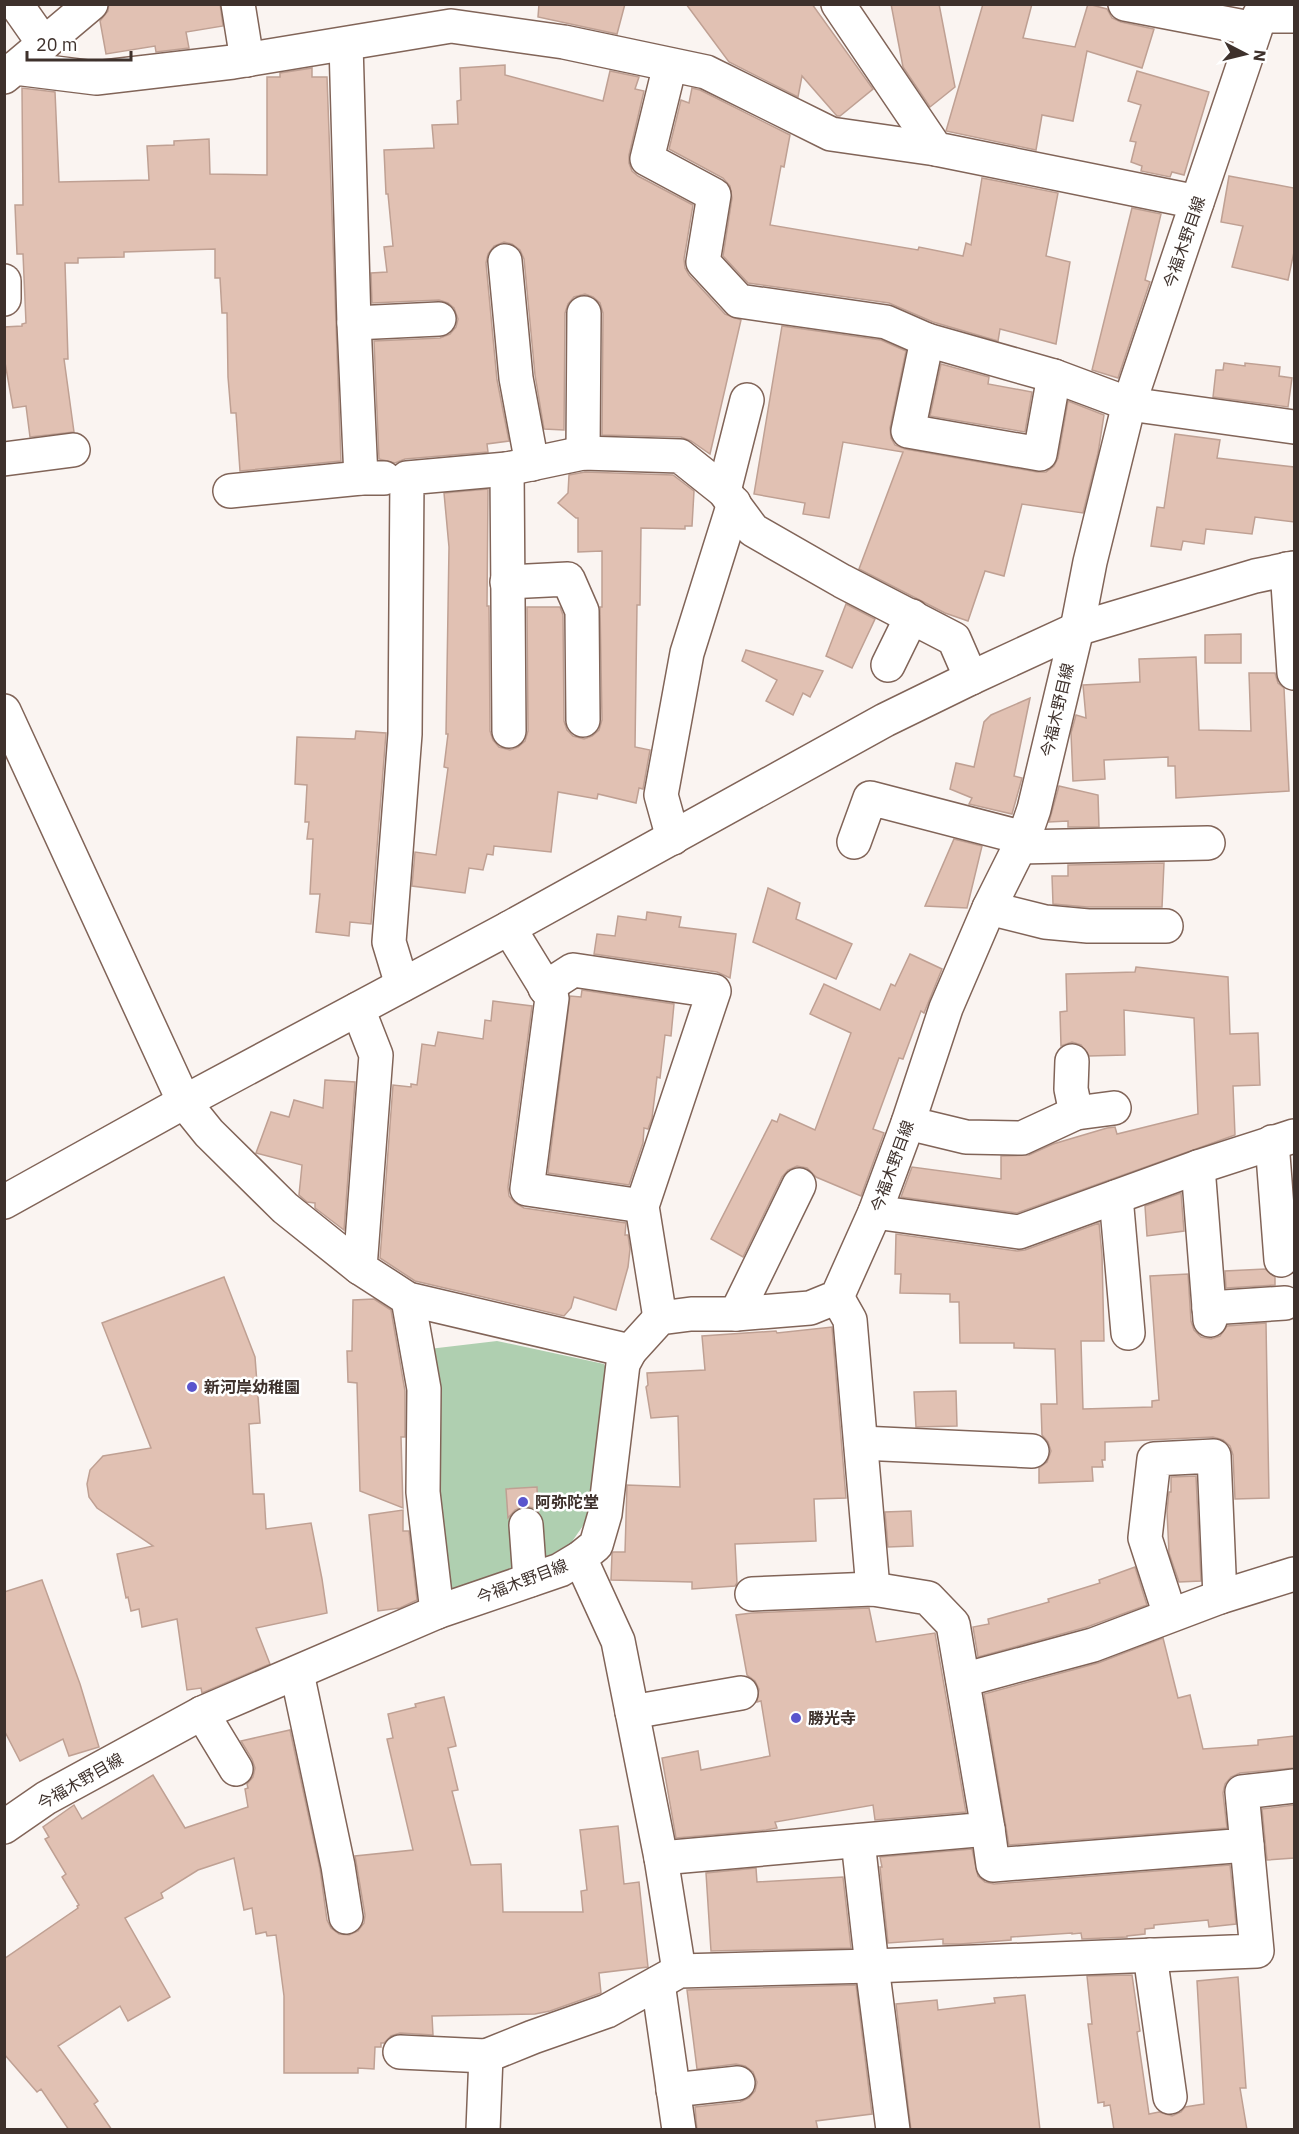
<svg xmlns="http://www.w3.org/2000/svg" width="1299" height="2134" font-family="'IBM Plex Sans','Noto Sans JP',sans-serif">
<rect width="100%" height="100%" fill="#faf4f1"/>
<!-- green -->
<polygon fill="#afcfb0" points="497,1341 604,1364 609,1375 587,1520 571,1543 552,1554 451,1589 442,1585 429,1349"/>
<!-- building -->
<g fill="#e1c1b3" stroke="#bfa093" stroke-width="1.5">
<polygon points="109,4 220,4 223,26 186,32 189,48 156,52 155,46 106,54 100,21 108,11"/>
<polygon points="539,4 625,4 617,34 538,17"/>
<polygon points="686,4 812,4 873,89 840,116 837,116 802,76 798,97 729,62"/>
<polygon points="891,4 939,4 955,87 930,107 903,67"/>
<polygon points="983,4 1032,4 1023,38 1075,47 1088,4 1107,9 1112,18 1121,22 1154,29 1142,68 1087,51 1073,121 1042,115 1036,150 946,131"/>
<polygon points="505,65 505,75 603,101 610,71 639,77 635,89 644,91 629,155 629,163 632,171 638,176 693,205 684,259 685,268 689,275 725,314 741,320 710,454 691,441 681,437 602,435 603,313 600,303 593,297 585,294 574,297 568,304 565,313 564,430 544,429 535,375 524,259 520,250 512,244 504,242 494,246 488,254 486,263 497,380 509,441 487,444 488,452 405,459 395,463 379,459 374,341 440,338 450,334 456,327 458,319 454,308 448,303 439,300 372,303 371,273 387,272 384,247 393,246 388,194 386,194 384,150 434,148 432,125 458,124 457,101 461,100 460,68"/>
<polygon points="312,68 312,77 327,77 341,461 240,471 236,413 231,413 228,377 227,313 222,313 220,278 215,278 215,249 124,252 124,257 78,258 78,263 65,263 68,359 64,359 74,432 30,437 26,406 13,408 4,357 4,327 22,326 22,324 26,323 23,254 17,254 15,205 23,205 22,88 55,92 59,182 149,180 147,146 174,145 174,141 209,139 210,174 267,175 267,77 280,77 280,73"/>
<polygon points="1137,71 1209,92 1184,175 1172,172 1170,177 1141,171 1142,166 1131,162 1136,142 1130,141 1141,105 1128,101"/>
<polygon points="692,88 700,90 790,135 784,167 781,166 770,225 918,250 919,247 963,256 966,243 971,245 982,178 1058,193 1046,256 1070,262 1056,344 1000,329 998,341 933,322 889,303 748,283 723,256 732,198 730,186 723,178 669,149 681,100 689,103"/>
<polygon points="1229,176 1294,188 1294,252 1288,280 1232,267 1243,226 1221,222"/>
<polygon points="1132,208 1161,214 1145,280 1150,282 1118,378 1092,370"/>
<polygon points="782,326 881,340 906,351 890,428 891,438 895,445 905,449 1037,472 1046,472 1054,466 1058,458 1068,401 1104,415 1098,453 1083,513 1022,504 1004,576 985,571 968,621 945,613 859,569 903,452 843,442 829,518 803,514 805,503 754,494"/>
<polygon points="1224,363 1245,366 1245,363 1280,367 1279,376 1292,378 1288,407 1213,397 1216,370 1223,370"/>
<polygon points="941,364 989,377 988,384 1032,392 1025,432 930,416"/>
<polygon points="1175,434 1220,440 1217,458 1294,467 1294,522 1255,517 1252,534 1206,529 1204,544 1183,541 1181,550 1151,546 1157,507 1164,508"/>
<polygon points="585,472 673,475 694,491 692,526 685,526 685,529 641,528 640,605 637,605 635,747 650,750 643,789 639,788 636,803 598,794 597,799 558,792 551,852 494,846 493,855 487,854 483,870 469,868 465,893 412,886 415,852 436,855 448,768 444,767 448,734 446,734 449,547 444,493 488,489 487,606 489,606 490,731 493,740 499,747 510,750 518,747 525,741 528,731 527,607 560,607 563,615 564,721 567,730 573,736 584,739 592,736 599,730 602,720 600,607 602,607 602,551 578,552 578,518 576,518 558,503 568,493 569,475"/>
<polygon points="846,604 875,619 852,668 826,656"/>
<polygon points="1241,634 1241,663 1205,663 1205,635"/>
<polygon points="746,650 805,666 823,671 810,697 803,693 793,715 766,701 777,680 742,661"/>
<polygon points="1196,657 1199,730 1251,731 1249,673 1275,673 1278,683 1284,688 1289,791 1176,798 1175,766 1168,766 1168,757 1104,760 1105,779 1073,781 1071,733 1076,715 1086,718 1083,685 1140,682 1139,659"/>
<polygon points="1030,698 1014,776 1022,778 1012,814 969,804 972,798 950,789 956,763 974,767 984,722 991,715"/>
<polygon points="356,731 386,733 371,924 350,922 349,936 316,932 320,894 310,894 313,839 307,839 309,822 305,822 307,785 295,784 297,737 355,739"/>
<polygon points="1059,786 1098,795 1099,827 1068,827 1068,821 1049,822"/>
<polygon points="954,839 982,846 967,908 925,906"/>
<polygon points="1164,863 1162,907 1087,907 1053,904 1052,876 1068,876 1068,865"/>
<polygon points="768,888 800,903 796,919 852,944 836,979 753,942"/>
<polygon points="647,912 681,917 679,927 736,934 730,978 717,972 594,954 597,934 615,936 618,916 646,920"/>
<polygon points="910,954 942,969 924,1013 921,1011 903,1059 899,1058 873,1129 884,1133 861,1196 816,1177 807,1168 797,1166 788,1170 782,1177 743,1257 711,1239 772,1120 777,1122 780,1114 815,1130 851,1033 810,1014 824,984 880,1010 891,984 895,986"/>
<polygon points="1136,967 1228,977 1230,1034 1258,1033 1260,1085 1233,1086 1235,1135 1017,1213 901,1197 912,1167 1001,1179 1001,1156 1029,1155 1053,1144 1107,1128 1115,1127 1117,1134 1198,1114 1194,1018 1124,1010 1125,1055 1089,1056 1081,1045 1072,1042 1061,1046 1060,1012 1067,1011 1066,974 1135,972"/>
<polygon points="582,990 674,1004 671,1036 665,1035 660,1078 657,1077 652,1118 648,1129 644,1128 643,1143 629,1185 548,1173 570,996 581,997"/>
<polygon points="493,1001 532,1006 508,1187 509,1196 515,1203 524,1208 626,1223 625,1235 628,1235 630,1249 628,1267 616,1310 574,1297 571,1308 564,1316 415,1281 380,1258 393,1085 411,1087 411,1084 417,1085 422,1044 435,1046 438,1032 483,1039 485,1020 491,1021"/>
<polygon points="325,1080 355,1082 344,1230 315,1208 315,1203 307,1202 299,1195 302,1165 256,1153 271,1112 289,1117 294,1100 323,1108"/>
<polygon points="1181,1193 1184,1231 1147,1236 1145,1206"/>
<polygon points="1099,1223 1102,1255 1104,1341 1081,1341 1083,1409 1152,1407 1152,1401 1159,1400 1150,1276 1188,1274 1191,1321 1194,1330 1201,1337 1211,1339 1220,1336 1227,1326 1266,1323 1269,1498 1235,1499 1233,1455 1230,1446 1223,1440 1213,1437 1105,1442 1105,1460 1102,1460 1103,1467 1092,1467 1093,1481 1039,1483 1039,1468 1047,1462 1051,1451 1048,1442 1042,1435 1041,1404 1057,1404 1055,1349 1014,1348 1014,1343 960,1343 959,1302 950,1302 950,1294 900,1293 901,1274 895,1274 896,1234 1017,1251 1025,1250"/>
<polygon points="1265,1269 1275,1277 1275,1285 1226,1288 1225,1271"/>
<polygon points="224,1277 255,1357 260,1423 249,1424 253,1494 264,1494 266,1529 311,1523 322,1579 327,1613 256,1628 270,1664 202,1693 201,1688 187,1690 177,1619 142,1627 139,1609 131,1611 128,1597 126,1598 117,1554 153,1546 97,1508 89,1497 87,1484 90,1470 103,1456 151,1448 102,1323"/>
<polygon points="374,1299 391,1310 405,1391 405,1437 401,1437 403,1508 360,1491 357,1383 348,1382 347,1351 352,1351 353,1300"/>
<polygon points="832,1327 846,1498 814,1499 816,1541 735,1544 737,1583 735,1586 692,1589 692,1582 611,1580 612,1554 613,1552 625,1552 627,1485 680,1487 678,1416 651,1418 646,1387 648,1385 647,1373 705,1370 702,1336 776,1331 777,1333"/>
<polygon points="956,1391 957,1426 916,1427 914,1392"/>
<polygon points="1196,1476 1201,1581 1179,1582 1169,1553 1167,1511 1169,1492 1171,1492 1171,1477"/>
<polygon points="537,1487 538,1512 534,1508 524,1506 515,1510 508,1518 506,1489"/>
<polygon points="403,1510 403,1531 409,1531 417,1600 400,1608 378,1611 369,1515"/>
<polygon points="911,1511 913,1546 888,1547 885,1512"/>
<polygon points="1135,1567 1147,1605 1087,1627 978,1657 973,1627 989,1624 988,1619 1049,1602 1048,1599 1100,1583 1099,1580"/>
<polygon points="42,1580 80,1684 99,1747 69,1756 63,1739 20,1761 4,1730 4,1592"/>
<polygon points="869,1608 876,1642 935,1633 966,1812 875,1820 873,1805 775,1822 777,1828 766,1830 676,1838 662,1758 698,1751 701,1770 770,1756 761,1701 757,1702 759,1689 755,1681 747,1675 736,1615 752,1613"/>
<polygon points="1163,1638 1178,1698 1190,1695 1203,1749 1258,1745 1258,1740 1294,1736 1294,1768 1240,1773 1231,1777 1225,1784 1223,1793 1227,1828 1009,1845 984,1694 1098,1663"/>
<polygon points="444,1697 456,1746 448,1748 458,1790 452,1791 471,1865 501,1864 503,1912 583,1912 581,1891 587,1890 580,1830 618,1826 624,1884 639,1882 648,1967 599,1973 601,1993 550,2011 535,2014 432,2016 433,2035 400,2033 391,2036 384,2043 381,2043 381,2047 375,2047 374,2069 358,2068 358,2073 284,2073 284,1996 276,1935 267,1936 266,1932 256,1934 252,1908 244,1910 234,1858 198,1870 161,1893 163,1898 125,1918 170,1997 128,2021 120,2006 58,2046 98,2101 94,2104 112,2130 69,2130 41,2089 37,2092 4,2054 4,1959 78,1908 77,1906 79,1905 62,1877 66,1874 45,1839 49,1837 43,1827 74,1805 82,1819 153,1775 185,1828 248,1807 245,1789 248,1788 247,1784 253,1777 255,1768 252,1759 241,1741 290,1730 320,1869 327,1920 331,1928 339,1934 349,1935 358,1931 364,1923 365,1915 355,1856 413,1850 387,1739 393,1738 388,1714 416,1707 415,1704"/>
<polygon points="1294,1805 1294,1858 1267,1860 1262,1809"/>
<polygon points="972,1849 978,1876 985,1882 994,1884 1230,1865 1236,1924 1209,1927 1208,1920 1154,1925 1154,1928 1145,1929 1145,1934 1127,1936 1127,1937 1082,1939 1081,1933 1072,1934 1072,1933 1011,1937 1011,1940 960,1944 943,1944 943,1939 888,1943 880,1867 882,1867 880,1857"/>
<polygon points="756,1868 757,1882 843,1877 851,1948 711,1951 706,1873"/>
<polygon points="1132,1975 1140,2031 1137,2032 1149,2114 1159,2112 1172,2116 1181,2112 1185,2107 1204,2104 1197,1981 1238,1977 1246,2088 1240,2088 1247,2130 1114,2130 1110,2105 1104,2106 1104,2102 1098,2103 1088,2024 1092,2024 1087,1976"/>
<polygon points="856,1985 872,2114 816,2121 818,2130 697,2130 695,2107 740,2102 749,2098 755,2091 757,2082 753,2072 745,2066 736,2064 697,2069 687,1990"/>
<polygon points="1025,1995 1040,2130 911,2130 896,2004 937,2000 938,2010 995,2003 994,1998"/>
</g>
<g fill="none" stroke-linecap="round" stroke-linejoin="round">
<!-- minor casing -->
<g stroke="#816458" stroke-width="36">
<g id="minor">
<polyline points="16,4 44,44"/>
<polyline points="238,4 247,60"/>
<polyline points="838,4 936,149 1197,202"/>
<polyline points="1125,4 1255,29"/>
<polyline points="1259,16 1294,16"/>
<polyline points="346,44 354,323 361,478"/>
<polyline points="670,65 647,159 714,195 703,262 739,301 886,322 927,340 1054,376 1129,404 1294,427"/>
<polyline points="15,68 91,4"/>
<polyline points="4,77 15,68 96,78 233,62 451,26 564,42 706,72 831,134 936,149"/>
<polyline points="505,261 516,378 532,464"/>
<polyline points="4,281 4,299"/>
<polyline points="354,323 439,319"/>
<polyline points="927,340 908,431 1040,454 1054,376"/>
<polyline points="583,453 584,313"/>
<polyline points="4,459 73,450"/>
<polyline points="507,469 509,731"/>
<polyline points="230,491 361,478 384,478"/>
<polyline points="724,491 747,400"/>
<polyline points="1287,569 1294,673"/>
<polyline points="507,582 568,579 582,611 583,720"/>
<polyline points="888,665 912,616"/>
<polyline points="4,711 184,1102 209,1133 285,1208 360,1268"/>
<polyline points="673,838 661,795 687,653 734,503"/>
<polyline points="854,842 870,798 1024,838"/>
<polyline points="1019,847 1208,843"/>
<polyline points="989,908 1045,922 1088,926 1166,926"/>
<polyline points="509,928 552,998 527,1189 642,1206"/>
<polyline points="402,985 389,942 405,734 407,478 507,469 583,453 680,456 724,491 753,530 842,581 954,639 971,678"/>
<polyline points="545,988 573,970 714,991 642,1206 660,1318"/>
<polyline points="358,1009 376,1055 360,1268 408,1299 630,1351"/>
<polyline points="1072,1061 1071,1089 1076,1113"/>
<polyline points="908,1123 966,1137 1022,1138 1076,1113 1114,1108"/>
<polyline points="1272,1142 1281,1260"/>
<polyline points="1198,1167 1210,1320"/>
<polyline points="1116,1197 1128,1333"/>
<polyline points="4,1202 184,1102 509,928 885,720 971,678 1077,629 1255,576 1294,568"/>
<polyline points="875,1212 1019,1232 1198,1167 1294,1136"/>
<polyline points="837,1297 850,1320 873,1589"/>
<polyline points="408,1299 424,1389 423,1492 437,1612"/>
<polyline points="1209,1308 1285,1303"/>
<polyline points="736,1314 799,1185"/>
<polyline points="861,1443 1032,1451"/>
<polyline points="526,1525 530,1580"/>
<polyline points="580,1558 618,1641 661,1858 679,1971"/>
<polyline points="1170,1615 1145,1538 1154,1459 1214,1456 1220,1597"/>
<polyline points="297,1673 338,1866 346,1917"/>
<polyline points="963,1680 1093,1645 1220,1597 1294,1574"/>
<polyline points="632,1712 741,1693"/>
<polyline points="202,1713 236,1769"/>
<polyline points="988,1829 993,1865 1247,1845 1242,1792 1294,1786"/>
<polyline points="858,1841 872,1966 893,2130"/>
<polyline points="661,1858 988,1829 953,1624 928,1598 873,1589 752,1594"/>
<polyline points="1150,1955 1170,2097"/>
<polyline points="658,1983 679,2130"/>
<polyline points="400,2052 486,2056"/>
<polyline points="673,2090 738,2083"/>
<polyline points="483,2130 486,2056 533,2037 607,2011 679,1971 872,1966 1257,1951 1247,1845"/>
</g>
</g>
<!-- major casing -->
<g stroke="#816458" stroke-width="36">
<polyline id="major" points="4,1827 46,1798 202,1713 437,1612 560,1570 580,1558 596,1545 605,1514 623,1364 630,1351 660,1318 691,1314 736,1314 810,1308 837,1297 875,1212 908,1123 946,1008 989,908 1024,838 1034,809 1077,629 1090,562 1129,404 1264,4"/>
</g>
<!-- minor -->
<use href="#minor" stroke="#fff" stroke-width="33"/>
<!-- major -->
<use href="#major" stroke="#fff" stroke-width="33"/>
</g>
<!-- markers -->
<g fill="#5a55cd" stroke="#fff" stroke-width="2">
<circle cx="192" cy="1387" r="6"/>
<circle cx="523" cy="1502" r="6"/>
<circle cx="796" cy="1718" r="6"/>
</g>
<g text-anchor="middle" dominant-baseline="central" stroke-width="5" stroke-linejoin="round" paint-order="stroke">
<!-- street labels -->
<g font-size="16" fill="#3e312c" stroke="#fff">
<text transform="translate(1184 242) rotate(-71)">今福木野目線</text>
<text transform="translate(1057 710) rotate(-77)">今福木野目線</text>
<text transform="translate(892 1166) rotate(-70)">今福木野目線</text>
<text transform="translate(522 1581) rotate(-21)">今福木野目線</text>
<text transform="translate(80 1781) rotate(-30)">今福木野目線</text>
</g>
<!-- poi labels -->
<g font-size="16" font-weight="bold" fill="#3e312c" stroke="#fff" text-anchor="start">
<text x="204" y="1387">新河岸幼稚園</text>
<text x="535" y="1502">阿弥陀堂</text>
<text x="808" y="1718">勝光寺</text>
</g>
</g>
<!-- border -->
<rect width="1299" height="2134" fill="none" stroke="#3e312c" stroke-width="12"/>
<!-- north arrow -->
<g transform="translate(1245 54) rotate(97)" stroke="#ffffff" stroke-width="4.5" paint-order="stroke">
<path d="M0-4.5L10 22L0 15L-10 22Z" fill="#3e312c"/>
<text y="-9" font-size="16" font-weight="bold" text-anchor="middle" fill="#3e312c">N</text>
</g>
<!-- scale -->
<path d="M27 51v9h104v-9" fill="none" stroke="#3e312c" stroke-width="3"/>
<text x="36" y="51" font-size="18" fill="#3e312c" stroke="#ffffff" stroke-width="4.5" paint-order="stroke">20 m</text>
</svg>
